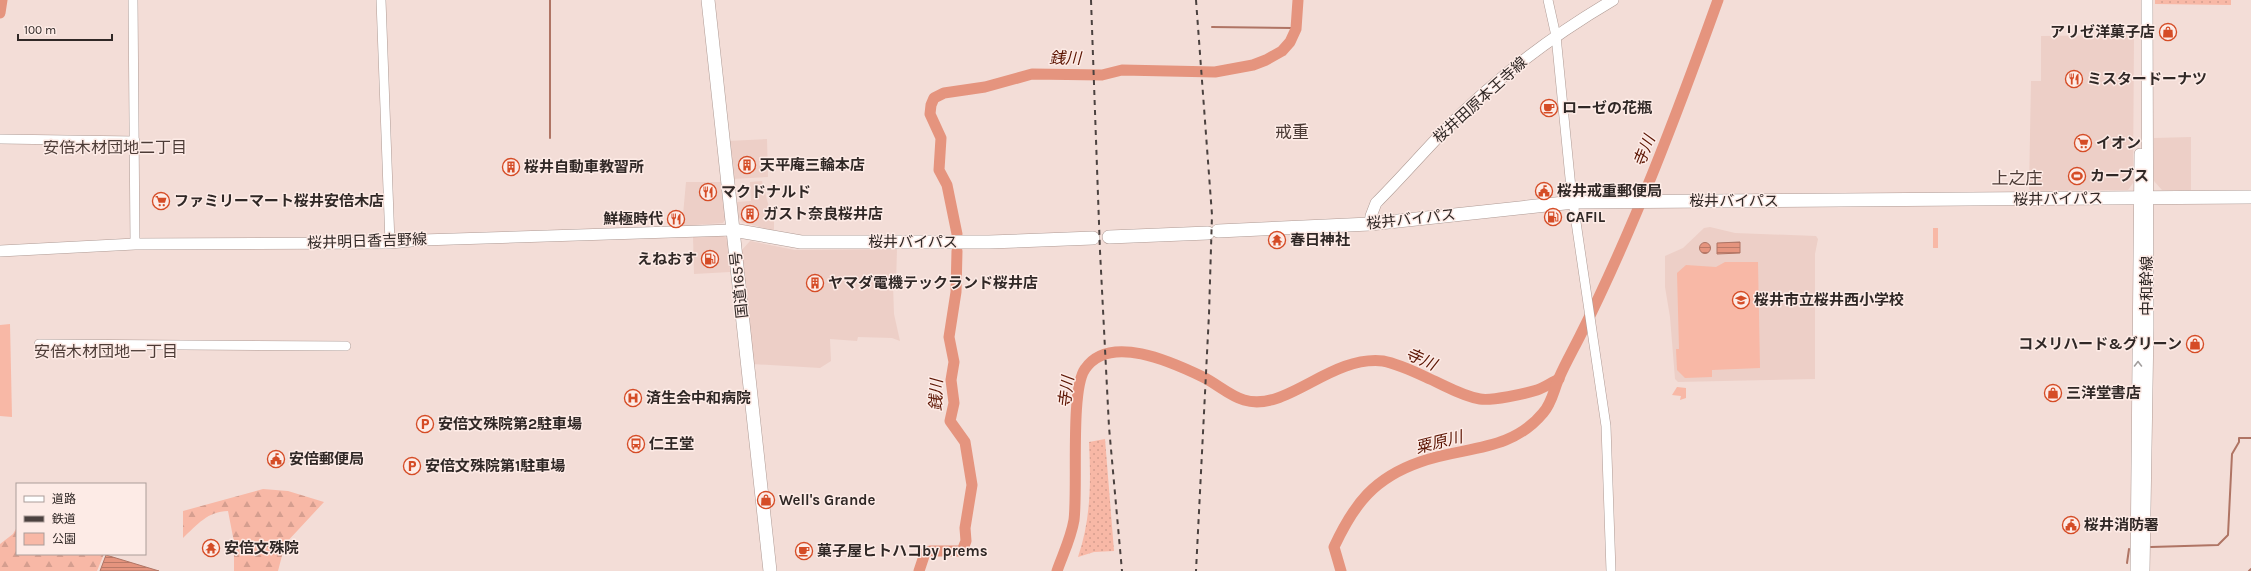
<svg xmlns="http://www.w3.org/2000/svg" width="2251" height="571" font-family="Karla,'Noto Sans JP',sans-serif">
<defs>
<pattern id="grass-dots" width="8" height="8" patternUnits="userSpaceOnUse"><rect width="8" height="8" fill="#f8b8a6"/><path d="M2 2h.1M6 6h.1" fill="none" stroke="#d59e8f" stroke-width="1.8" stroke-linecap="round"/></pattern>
<pattern id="forest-firs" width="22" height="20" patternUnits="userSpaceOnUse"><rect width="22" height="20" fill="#f8b8a6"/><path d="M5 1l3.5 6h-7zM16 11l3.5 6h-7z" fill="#d59e8f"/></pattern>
<pattern id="water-rules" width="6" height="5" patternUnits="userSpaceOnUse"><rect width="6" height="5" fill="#e5947e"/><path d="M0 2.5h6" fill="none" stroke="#ba7967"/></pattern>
</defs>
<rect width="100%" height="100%" fill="#f3ddd7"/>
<!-- built -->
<g fill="#edcfc7">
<polygon points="2134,35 2133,183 2128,190 2031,191 2029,189 2031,81 2041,81 2041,36"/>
<polygon points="2191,137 2191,190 2162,190 2154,181 2154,138"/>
<polygon points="767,139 768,177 732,179 728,141"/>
<polygon points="762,181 770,211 774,212 774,231 742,222 737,215 736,202 751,201 750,182"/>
<polygon points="686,182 723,182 727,217 723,223 682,226"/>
<polygon points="1710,227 1735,233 1816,236 1818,239 1815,254 1815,379 1678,382 1675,379 1670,317 1665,287 1665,256 1683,248 1704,228"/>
<polygon points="721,235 727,238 729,245 730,272 694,274 693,236"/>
<polygon points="750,241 795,250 897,249 896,284 893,284 894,314 900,341 892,338 858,337 857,341 830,339 831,361 820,368 752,364 741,251"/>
</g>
<!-- grass -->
<g fill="url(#grass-dots)">
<polygon points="2155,0 2231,0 2231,5 2155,4"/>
<path d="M1105,439L1114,551L1094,552L1078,557C1091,519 1091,482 1089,442Z"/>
</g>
<!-- forest -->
<g fill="url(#forest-firs)">
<path d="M263,489L288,491L324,502L285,544L278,571H234V542L228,511C208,511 197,525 183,538V511Z"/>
<polygon points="17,527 17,554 104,554 97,571 0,571 0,544 13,534"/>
</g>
<!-- park -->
<g fill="#f8b8a6">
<rect x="1933" y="228" width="5" height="20"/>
<polygon points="1725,262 1758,262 1760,368 1712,370 1712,377 1685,378 1677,370 1676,349 1679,349 1677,273 1686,265 1716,267"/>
<polygon points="10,324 12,417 0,416 0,325"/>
<polygon points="1677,387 1686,388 1686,398 1680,400 1681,396 1672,395"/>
</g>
<!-- water -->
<g fill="url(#water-rules)" stroke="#af7464">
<polygon points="1740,242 1740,253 1717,254 1717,243"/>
<circle cx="1705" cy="248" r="5.5"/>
<polygon points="106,555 159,571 100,571"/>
</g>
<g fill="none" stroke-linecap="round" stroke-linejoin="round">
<!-- stream -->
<g stroke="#af7464" stroke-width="2">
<polyline points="550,0 550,138"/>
<polyline points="1212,27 1292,28"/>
<polyline points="2151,547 2218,545 2228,535 2232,454 2239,442 2239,438 2251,438"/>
<polyline points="2127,563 2129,549"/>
<polyline points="2249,571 2251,569"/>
</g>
<!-- river -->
<g stroke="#e5947e" stroke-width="11">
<polyline points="0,13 2,0"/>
<polyline points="957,234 947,185 939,170 941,138 930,114 931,105 934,98 944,93 985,87 1032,74 1102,75 1122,70 1215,72 1253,65 1266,60 1282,51 1290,42 1296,29 1298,0"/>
<polyline points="919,571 925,553 930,551 962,551 966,541 965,528 972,485 965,442 950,421 954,403 951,380 954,362 949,337 956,292 957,251"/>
<path d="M1057,571C1063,554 1071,538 1074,520C1078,488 1070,390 1085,369C1109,333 1172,362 1203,377C1217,384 1230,396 1244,400C1286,413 1330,355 1383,361C1399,364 1415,372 1430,379C1446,386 1462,396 1480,399C1492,401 1524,394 1537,390C1544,388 1552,382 1559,379"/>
<path d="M1341,571L1334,547C1354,504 1374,478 1420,462C1463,446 1510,453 1543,413C1552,403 1554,389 1559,378C1565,364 1573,350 1580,336C1634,228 1677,114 1718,0"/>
</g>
<!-- minor casing -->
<g stroke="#ae9a94" stroke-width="10">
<g id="minor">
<polyline points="133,0 135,244"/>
<polyline points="381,0 390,243"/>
<polyline points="1548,0 1556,36 1571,188 1606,426 1611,571"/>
<polyline points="0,139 135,141"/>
<polyline points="39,344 346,346"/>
</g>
</g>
<!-- major casing -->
<g stroke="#ae9a94" stroke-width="12">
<g id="major">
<path d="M1370,224L1371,216L1376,203C1398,181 1419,157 1441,134C1492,81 1550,37 1613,0"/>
<polyline points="0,251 135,244 390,243 422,240 733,230"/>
<polyline points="2136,571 2140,154"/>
<polyline points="2144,571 2148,327 2147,0"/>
</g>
</g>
<!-- highway casing -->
<g stroke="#ae9a94" stroke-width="14">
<g id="highway">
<polyline points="708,0 770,571"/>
<polyline points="733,230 801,242 989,242 1093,238"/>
<polyline points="1218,231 1370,224 1574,202 2251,197"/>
<polyline points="1109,237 1208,233"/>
</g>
</g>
<!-- minor -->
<use href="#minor" stroke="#fff" stroke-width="9"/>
<!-- major -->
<use href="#major" stroke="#fff" stroke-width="11"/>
<!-- highway -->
<use href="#highway" stroke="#fff" stroke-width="13"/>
<!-- rail -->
<g stroke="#4b413f" stroke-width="2" stroke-dasharray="5 5" stroke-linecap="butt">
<polyline points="1091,0 1100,251 1109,427 1122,571"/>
<polyline points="1196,0 1212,215 1209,314 1196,571"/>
</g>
</g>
<!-- one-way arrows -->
<defs><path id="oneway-chevron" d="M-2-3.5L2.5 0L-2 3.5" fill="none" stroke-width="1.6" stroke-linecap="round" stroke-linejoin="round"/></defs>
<use stroke="#a29e9d" href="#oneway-chevron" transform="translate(2138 364) rotate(-90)"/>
<!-- icons -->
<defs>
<g id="shop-ring" transform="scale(0.9)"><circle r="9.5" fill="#fdebe6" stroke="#d54c26" stroke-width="1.5"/><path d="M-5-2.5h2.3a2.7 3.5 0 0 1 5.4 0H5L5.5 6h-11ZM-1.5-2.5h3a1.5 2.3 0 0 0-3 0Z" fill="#d54c26"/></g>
<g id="restaurant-ring" transform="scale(0.9)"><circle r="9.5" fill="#fdebe6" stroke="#d54c26" stroke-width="1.5"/><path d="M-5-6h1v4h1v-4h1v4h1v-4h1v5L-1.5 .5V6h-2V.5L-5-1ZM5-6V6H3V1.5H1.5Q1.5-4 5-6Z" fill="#d54c26"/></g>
<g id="cafe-ring" transform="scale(0.9)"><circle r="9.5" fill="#fdebe6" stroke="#d54c26" stroke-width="1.5"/><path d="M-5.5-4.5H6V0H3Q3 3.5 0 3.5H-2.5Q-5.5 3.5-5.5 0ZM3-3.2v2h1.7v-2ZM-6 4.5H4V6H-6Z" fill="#d54c26"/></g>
<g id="supermarket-ring" transform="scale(0.9)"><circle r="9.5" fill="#fdebe6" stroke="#d54c26" stroke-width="1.5"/><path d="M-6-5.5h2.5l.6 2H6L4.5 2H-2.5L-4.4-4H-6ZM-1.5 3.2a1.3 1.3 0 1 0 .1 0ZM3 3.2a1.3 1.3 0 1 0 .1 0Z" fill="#d54c26"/></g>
<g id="building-ring" transform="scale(0.9)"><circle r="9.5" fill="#fdebe6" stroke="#d54c26" stroke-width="1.5"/><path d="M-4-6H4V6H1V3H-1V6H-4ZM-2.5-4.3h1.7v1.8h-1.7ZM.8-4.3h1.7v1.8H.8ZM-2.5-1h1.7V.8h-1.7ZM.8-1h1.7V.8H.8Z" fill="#d54c26"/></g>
<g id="stadium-ring" transform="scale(0.9)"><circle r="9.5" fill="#fdebe6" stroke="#d54c26" stroke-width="1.5"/><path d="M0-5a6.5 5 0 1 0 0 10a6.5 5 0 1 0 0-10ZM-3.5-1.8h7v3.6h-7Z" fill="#d54c26"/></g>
<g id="civic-ring" transform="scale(0.9)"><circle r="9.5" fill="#fdebe6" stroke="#d54c26" stroke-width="1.5"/><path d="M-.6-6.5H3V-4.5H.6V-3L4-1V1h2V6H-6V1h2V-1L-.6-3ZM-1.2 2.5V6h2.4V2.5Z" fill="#d54c26"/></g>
<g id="fuel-ring" transform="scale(0.9)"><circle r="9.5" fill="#fdebe6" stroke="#d54c26" stroke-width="1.5"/><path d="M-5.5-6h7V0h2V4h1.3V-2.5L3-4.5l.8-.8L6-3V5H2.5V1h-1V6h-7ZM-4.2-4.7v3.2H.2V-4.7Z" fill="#d54c26"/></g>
<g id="temple-ring" transform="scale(0.9)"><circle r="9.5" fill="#fdebe6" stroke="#d54c26" stroke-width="1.5"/><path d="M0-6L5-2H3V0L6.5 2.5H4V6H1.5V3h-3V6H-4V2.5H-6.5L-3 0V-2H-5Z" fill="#d54c26"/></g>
<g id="school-ring" transform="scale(0.9)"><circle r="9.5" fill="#fdebe6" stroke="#d54c26" stroke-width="1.5"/><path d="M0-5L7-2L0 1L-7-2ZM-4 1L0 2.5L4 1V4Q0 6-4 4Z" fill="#d54c26"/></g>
<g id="hospital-ring" transform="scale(0.9)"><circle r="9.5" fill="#fdebe6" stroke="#d54c26" stroke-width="1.5"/><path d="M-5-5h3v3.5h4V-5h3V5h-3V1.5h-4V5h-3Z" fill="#d54c26"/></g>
<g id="parking-ring" transform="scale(0.9)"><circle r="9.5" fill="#fdebe6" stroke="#d54c26" stroke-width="1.5"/><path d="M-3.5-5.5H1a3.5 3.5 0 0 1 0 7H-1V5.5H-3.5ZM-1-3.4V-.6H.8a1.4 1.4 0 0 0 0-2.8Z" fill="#d54c26"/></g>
<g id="bus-ring" transform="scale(0.9)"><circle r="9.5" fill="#fdebe6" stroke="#d54c26" stroke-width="1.5"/><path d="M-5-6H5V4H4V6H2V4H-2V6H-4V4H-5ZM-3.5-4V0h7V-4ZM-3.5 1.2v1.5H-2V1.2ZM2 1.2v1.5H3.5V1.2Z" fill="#d54c26"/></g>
</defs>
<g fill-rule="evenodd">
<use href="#shop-ring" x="2168" y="32"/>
<use href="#restaurant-ring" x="2074" y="79"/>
<use href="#cafe-ring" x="1549" y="108"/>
<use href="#supermarket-ring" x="2083" y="143"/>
<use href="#building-ring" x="747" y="165"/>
<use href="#building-ring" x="511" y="167"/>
<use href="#stadium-ring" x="2077" y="176"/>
<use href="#civic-ring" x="1544" y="191"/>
<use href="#restaurant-ring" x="708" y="192"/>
<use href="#supermarket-ring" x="161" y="201"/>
<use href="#building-ring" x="750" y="214"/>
<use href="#fuel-ring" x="1553" y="217"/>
<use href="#restaurant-ring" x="676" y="219"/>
<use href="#temple-ring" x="1277" y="240"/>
<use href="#fuel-ring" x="710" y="259"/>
<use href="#building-ring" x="815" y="283"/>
<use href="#school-ring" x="1741" y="300"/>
<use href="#shop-ring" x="2195" y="344"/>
<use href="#shop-ring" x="2053" y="393"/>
<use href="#hospital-ring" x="633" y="398"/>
<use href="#parking-ring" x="425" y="424"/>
<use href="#bus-ring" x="636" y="444"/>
<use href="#civic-ring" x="276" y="459"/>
<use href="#parking-ring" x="412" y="466"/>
<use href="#shop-ring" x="766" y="500"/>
<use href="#civic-ring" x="2071" y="525"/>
<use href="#temple-ring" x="211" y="548"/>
<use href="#cafe-ring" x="804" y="551"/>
</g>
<g text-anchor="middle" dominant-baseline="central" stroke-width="3" stroke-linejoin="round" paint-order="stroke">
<!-- poi labels -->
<g font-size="15" font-weight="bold" fill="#302826" stroke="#fdebe6" text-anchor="start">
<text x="2155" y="32" text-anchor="end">アリゼ洋菓子店</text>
<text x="2087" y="79">ミスタードーナツ</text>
<text x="1562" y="108">ローゼの花瓶</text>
<text x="2096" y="143">イオン</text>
<text x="760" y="165">天平庵三輪本店</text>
<text x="524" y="167">桜井自動車教習所</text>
<text x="2090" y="176">カーブス</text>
<text x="1557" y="191">桜井戒重郵便局</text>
<text x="721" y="192">マクドナルド</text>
<text x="174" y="201">ファミリーマート桜井安倍木店</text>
<text x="763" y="214">ガスト奈良桜井店</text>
<text x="1566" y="217">CAFIL</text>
<text x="663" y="219" text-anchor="end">鮮極時代</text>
<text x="1290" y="240">春日神社</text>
<text x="697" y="259" text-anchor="end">えねおす</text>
<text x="828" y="283">ヤマダ電機テックランド桜井店</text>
<text x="1754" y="300">桜井市立桜井西小学校</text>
<text x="2182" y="344" text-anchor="end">コメリハード&amp;グリーン</text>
<text x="2066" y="393">三洋堂書店</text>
<text x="646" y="398">済生会中和病院</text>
<text x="438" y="424">安倍文殊院第2駐車場</text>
<text x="649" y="444">仁王堂</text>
<text x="289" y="459">安倍郵便局</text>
<text x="425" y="466">安倍文殊院第1駐車場</text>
<text x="779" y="500">Well's Grande</text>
<text x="2084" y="525">桜井消防署</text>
<text x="224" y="548">安倍文殊院</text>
<text x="817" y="551">菓子屋ヒトハコby prems</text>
</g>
<!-- street labels -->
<g font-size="15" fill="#302826" stroke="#fdebe6">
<text transform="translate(1480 100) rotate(-42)">桜井田原本王寺線</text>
<text transform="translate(2058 199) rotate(-1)">桜井バイパス</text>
<text x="1734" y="201">桜井バイパス</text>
<text transform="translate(1411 219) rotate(-6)">桜井バイパス</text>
<text transform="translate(367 241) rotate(-2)">桜井明日香吉野線</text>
<text x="913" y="242">桜井バイパス</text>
<text transform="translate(739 285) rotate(-96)">国道165号</text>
<text transform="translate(2147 286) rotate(-90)">中和幹線</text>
</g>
<!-- water labels -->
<g font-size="16" font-style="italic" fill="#5b1300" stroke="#fdebe6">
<text transform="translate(1065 58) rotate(1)">銭川</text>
<text transform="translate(1644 151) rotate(-68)">寺川</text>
<text transform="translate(1421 359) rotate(24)">寺川</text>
<text transform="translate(1066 392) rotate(-83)">寺川</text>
<text transform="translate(936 395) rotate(-88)">銭川</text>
<text transform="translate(1439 442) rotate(-14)">粟原川</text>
</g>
<!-- neighbourhood labels -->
<g font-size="16" fill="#4d3c37" stroke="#fdebe6">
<text x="115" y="147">安倍木材団地二丁目</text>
<text x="106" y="351">安倍木材団地一丁目</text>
</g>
<!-- quarter labels -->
<g font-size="17" fill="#4d3c37" stroke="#fdebe6">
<text x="1292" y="132">戒重</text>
<text x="2017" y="178">上之庄</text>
</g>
</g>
<!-- legend -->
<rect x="16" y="483" width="130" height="72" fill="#fdebe6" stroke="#ab9d99"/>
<rect x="24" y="496" width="20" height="6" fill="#ffffff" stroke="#ab9d99"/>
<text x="52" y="503" font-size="12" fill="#302826">道路</text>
<rect x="24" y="516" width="20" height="6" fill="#4b413f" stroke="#ab9d99"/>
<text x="52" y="523" font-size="12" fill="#302826">鉄道</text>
<rect x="24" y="533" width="20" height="12" fill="#f8b8a6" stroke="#ab9d99"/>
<text x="52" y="543" font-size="12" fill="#302826">公園</text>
<!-- scale -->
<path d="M18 34v6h94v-6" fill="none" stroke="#302826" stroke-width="2"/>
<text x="24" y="34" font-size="12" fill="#302826" stroke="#fdebe6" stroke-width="3" paint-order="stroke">100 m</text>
</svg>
